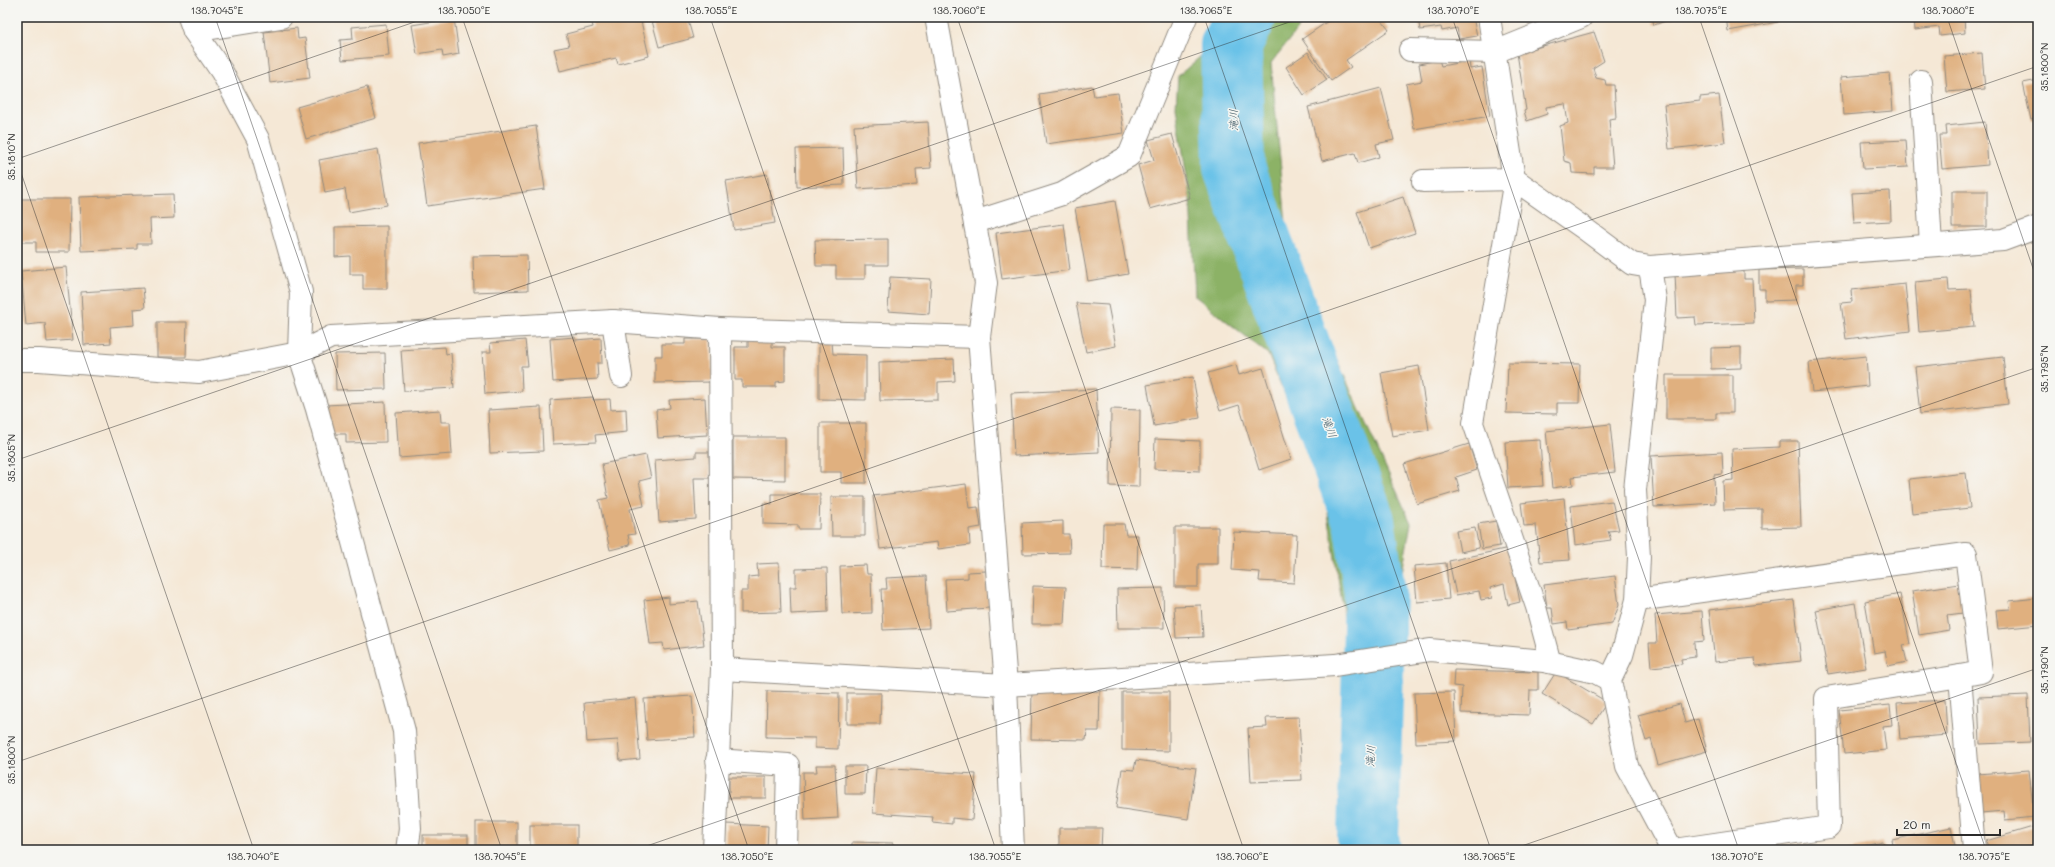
<svg xmlns="http://www.w3.org/2000/svg" width="2055" height="867" font-family="Mali,'Klee One',sans-serif">
<rect width="100%" height="100%" fill="#f6f6f2"/>
<filter id="ink" filterUnits="userSpaceOnUse"><feTurbulence type="fractalNoise" baseFrequency=".025" numOctaves="2"/><feDisplacementMap in="SourceGraphic" scale="8" xChannelSelector="R" yChannelSelector="G"/><feConvolveMatrix kernelMatrix="1 2 1 2 8 2 1 2 1" color-interpolation-filters="sRGB"/></filter>
<filter id="wash" filterUnits="userSpaceOnUse"><feTurbulence type="fractalNoise" baseFrequency=".012" numOctaves="4" result="noise"/><feDisplacementMap in="SourceGraphic" scale="16" xChannelSelector="R" yChannelSelector="G"/><feGaussianBlur stdDeviation="0.9" result="paint"/><feColorMatrix in="noise" values="0 0 0 0 0 0 0 0 0 0 0 0 0 0 0 0 0 1.4 0 .05"/><feComposite in="paint" operator="in"/></filter>
<g filter="url(#wash)">
<rect width="100%" height="100%" fill="#f5e8d6"/>
<!-- forest -->
<g fill="#8cb266" stroke="#5c6e48">
<polygon points="1211,17 1307,17 1271,63 1286,223 1327,338 1411,523 1401,578 1346,628 1324,488 1268,354 1195,296 1190,198 1176,107 1178,76 1201,56"/>
<polygon points="1347,798 1377,850 1337,850"/>
</g>
<g fill="none" stroke-linecap="round" stroke-linejoin="round">
<!-- river -->
<polyline stroke="#6bc2e8" stroke-width="62" points="1245,17 1231,45 1234,168 1364,521 1375,594 1368,837 1370,850"/>
</g>
<g id="blocks">
<!-- building -->
<g fill="#e0b07f">
<polygon points="595,17 640,17 649,56 618,64 616,58 560,71 554,49 569,46 566,34 593,27 591,18"/>
<polygon points="651,17 687,17 693,38 659,47"/>
<polygon points="1334,17 1379,17 1389,30 1346,60 1351,67 1331,81 1302,39"/>
<polygon points="1418,17 1473,17 1477,36 1459,39 1457,28 1442,31 1441,27 1420,30"/>
<polygon points="1652,17 1677,17 1654,25"/>
<polygon points="1726,17 1777,17 1778,22 1728,31"/>
<polygon points="1914,17 1964,17 1965,33 1940,36 1939,27 1915,30"/>
<polygon points="454,18 459,54 443,57 442,50 417,54 412,25"/>
<polygon points="386,24 389,56 342,60 340,40 353,39 352,27"/>
<polygon points="297,28 298,39 305,38 310,78 270,83 264,32"/>
<polygon points="1594,32 1604,61 1593,68 1596,78 1605,80 1606,85 1614,85 1616,118 1609,119 1613,167 1594,167 1594,174 1572,173 1571,163 1564,161 1560,126 1568,123 1565,104 1546,107 1547,114 1527,121 1524,111 1526,110 1517,53"/>
<polygon points="1308,52 1327,80 1304,95 1286,67"/>
<polygon points="1982,53 1985,89 1947,92 1944,56"/>
<polygon points="1439,60 1441,66 1469,61 1470,69 1482,67 1490,116 1414,129 1406,84 1422,81 1419,64"/>
<polygon points="1890,73 1893,111 1844,115 1841,77"/>
<polygon points="2038,80 2038,118 2031,120 2023,83"/>
<polygon points="1092,86 1094,96 1118,93 1124,133 1046,144 1039,94"/>
<polygon points="367,87 376,118 306,139 297,107"/>
<polygon points="1381,88 1394,140 1376,144 1379,157 1358,163 1355,153 1322,161 1308,107"/>
<polygon points="1719,95 1725,143 1669,149 1664,105 1700,101 1700,97"/>
<polygon points="928,122 931,168 916,169 917,185 858,189 854,126"/>
<polygon points="1985,122 1988,165 1942,169 1939,135 1947,135 1946,126"/>
<polygon points="536,126 545,189 427,206 418,143"/>
<polygon points="1172,134 1190,198 1150,209 1138,165 1154,160 1148,140"/>
<polygon points="1906,140 1908,167 1863,169 1861,142"/>
<polygon points="843,148 844,185 797,187 796,149"/>
<polygon points="378,149 387,205 349,212 345,189 325,193 319,160"/>
<polygon points="767,174 775,223 734,230 726,181"/>
<polygon points="1890,191 1891,221 1854,223 1852,193"/>
<rect x="1952" y="191" width="35" height="36"/>
<polygon points="173,194 174,218 150,219 151,244 137,244 137,249 81,251 79,197"/>
<polygon points="1403,197 1415,233 1369,248 1357,212"/>
<polygon points="17,199 70,199 69,252 36,252 36,242 17,242"/>
<polygon points="1115,201 1128,274 1088,281 1075,208"/>
<polygon points="1064,224 1070,270 1002,279 996,233"/>
<polygon points="387,226 387,289 363,289 363,274 350,274 350,256 335,257 335,227"/>
<polygon points="888,239 888,265 865,265 865,279 836,279 836,266 816,266 815,240"/>
<polygon points="527,255 528,290 474,292 473,256"/>
<polygon points="66,267 73,340 47,342 45,323 26,325 21,271"/>
<polygon points="1803,269 1803,285 1796,285 1796,300 1765,301 1765,289 1759,289 1759,270"/>
<polygon points="1744,271 1744,279 1752,279 1754,323 1696,325 1695,317 1677,318 1675,274"/>
<polygon points="890,277 931,279 929,314 888,311"/>
<polygon points="1948,279 1949,290 1971,289 1974,327 1919,332 1915,282"/>
<polygon points="1905,284 1910,331 1846,339 1841,303 1852,302 1851,290"/>
<polygon points="143,288 145,308 133,309 134,325 110,327 111,343 84,345 81,292"/>
<polygon points="1076,303 1108,305 1116,346 1086,352"/>
<polygon points="157,322 187,322 186,357 157,357"/>
<polygon points="575,337 575,340 601,338 602,363 597,363 598,379 553,382 550,339"/>
<polygon points="685,339 711,339 712,382 655,383 655,356 662,356 662,344 685,344"/>
<polygon points="772,339 772,347 785,347 785,381 776,382 776,387 742,387 742,380 735,380 735,347 748,347 748,340"/>
<polygon points="525,340 528,366 521,366 522,391 485,394 482,352 491,352 490,343"/>
<polygon points="819,342 832,342 833,354 866,355 866,400 819,399"/>
<polygon points="445,347 446,354 451,353 454,388 404,391 401,350"/>
<polygon points="1741,347 1741,368 1711,369 1711,348"/>
<polygon points="385,353 386,389 336,390 335,354"/>
<polygon points="1866,356 1868,386 1812,392 1809,362"/>
<polygon points="2003,357 2008,404 1920,414 1915,367"/>
<polygon points="954,359 955,381 938,382 938,400 880,401 879,362"/>
<polygon points="1508,363 1580,364 1579,403 1557,403 1557,414 1506,413"/>
<polygon points="1236,365 1239,375 1263,368 1291,459 1259,470 1239,405 1220,411 1208,373"/>
<polygon points="1419,366 1429,430 1392,436 1381,373"/>
<polygon points="1666,375 1733,375 1733,413 1716,413 1716,419 1666,419"/>
<polygon points="1193,377 1200,418 1154,426 1147,385"/>
<polygon points="1096,389 1099,452 1014,456 1011,393"/>
<polygon points="593,397 593,400 610,399 611,410 626,409 627,432 595,435 596,442 553,444 550,400"/>
<polygon points="705,398 707,435 658,438 656,410 670,408 669,400"/>
<polygon points="385,402 386,442 346,443 346,434 326,434 326,405"/>
<polygon points="541,407 543,451 490,453 488,410"/>
<polygon points="1111,409 1140,410 1139,487 1110,486"/>
<polygon points="440,410 441,422 450,422 452,454 399,458 396,413"/>
<polygon points="820,423 866,423 866,483 841,483 841,472 820,472"/>
<polygon points="1610,424 1615,472 1572,477 1573,485 1552,488 1546,431"/>
<polygon points="733,437 785,437 785,480 733,479"/>
<polygon points="1155,439 1200,441 1200,471 1154,469"/>
<polygon points="1540,440 1543,486 1508,488 1505,442"/>
<polygon points="1780,441 1798,441 1801,527 1762,528 1762,509 1724,510 1723,481 1733,480 1732,449 1780,447"/>
<polygon points="1469,444 1477,470 1456,477 1460,491 1417,504 1404,464"/>
<polygon points="696,452 709,452 710,478 694,478 696,519 659,522 655,460 696,457"/>
<polygon points="1722,452 1723,474 1714,475 1715,503 1654,507 1651,456"/>
<polygon points="646,455 651,478 639,481 644,506 630,509 635,534 628,535 630,545 610,550 599,500 608,498 602,464"/>
<polygon points="1966,473 1970,508 1912,514 1909,479"/>
<polygon points="966,484 969,508 978,507 981,527 969,529 970,545 938,549 937,542 880,549 873,496"/>
<polygon points="772,494 820,494 819,529 798,529 798,525 763,524 763,503 772,504"/>
<polygon points="831,497 865,497 865,536 832,536"/>
<polygon points="1564,498 1570,560 1540,562 1536,525 1524,526 1521,503"/>
<polygon points="1612,501 1619,530 1608,531 1611,540 1575,545 1571,506"/>
<polygon points="1063,521 1063,534 1069,534 1070,553 1023,554 1022,523"/>
<polygon points="1496,521 1500,546 1482,549 1478,524"/>
<polygon points="1103,524 1124,524 1126,535 1138,535 1137,570 1102,569"/>
<polygon points="1175,527 1218,527 1218,564 1198,564 1198,587 1175,587"/>
<polygon points="1475,528 1479,548 1460,552 1456,531"/>
<polygon points="1234,532 1297,535 1294,583 1259,581 1260,572 1232,570"/>
<polygon points="1509,548 1520,602 1508,605 1504,584 1490,588 1492,598 1481,600 1479,591 1456,595 1449,561"/>
<polygon points="779,563 781,612 741,613 741,591 748,591 748,577 758,576 757,564"/>
<polygon points="1446,563 1449,599 1417,602 1414,566"/>
<polygon points="866,565 867,574 871,574 872,613 842,614 840,566"/>
<polygon points="827,568 828,612 791,614 790,587 796,587 796,569"/>
<polygon points="986,571 989,608 947,611 945,579 968,578 968,572"/>
<polygon points="926,576 929,628 883,630 881,589 887,589 886,578"/>
<polygon points="1615,576 1619,605 1612,624 1568,630 1567,622 1554,624 1552,608 1547,608 1544,585"/>
<polygon points="1959,584 1963,613 1947,615 1949,630 1919,635 1912,591"/>
<polygon points="1033,586 1066,587 1064,624 1032,624"/>
<polygon points="1163,588 1164,628 1118,628 1117,589"/>
<polygon points="1900,594 1910,644 1903,645 1907,662 1888,666 1885,651 1874,653 1865,601"/>
<polygon points="669,597 669,604 698,601 704,645 664,650 663,643 650,644 644,600"/>
<polygon points="2038,598 2038,625 1998,629 1996,610 2010,609 2009,601"/>
<polygon points="1794,600 1801,661 1756,666 1755,658 1715,662 1709,610"/>
<polygon points="1855,603 1866,668 1828,674 1816,610"/>
<polygon points="1201,605 1203,637 1176,638 1174,606"/>
<polygon points="1702,611 1704,641 1694,642 1695,657 1681,659 1682,664 1651,667 1649,643 1657,643 1655,615"/>
<polygon points="1454,670 1538,672 1538,690 1530,690 1529,715 1461,713 1462,687 1453,686"/>
<polygon points="1556,672 1607,702 1593,724 1542,694"/>
<polygon points="1032,690 1100,691 1099,731 1087,731 1086,740 1031,739"/>
<polygon points="767,691 839,693 838,749 815,748 815,738 766,737"/>
<polygon points="1122,692 1169,692 1169,751 1122,750"/>
<polygon points="1454,692 1456,741 1416,743 1414,693"/>
<polygon points="847,693 881,693 880,724 847,724"/>
<polygon points="2028,695 2030,742 1980,744 1978,697"/>
<polygon points="692,696 695,737 647,740 644,699"/>
<polygon points="635,698 640,759 620,761 618,740 587,742 584,703"/>
<polygon points="1945,700 1947,735 1900,739 1897,703"/>
<polygon points="1680,704 1685,723 1698,719 1707,751 1658,765 1651,739 1646,741 1638,715"/>
<polygon points="1890,705 1892,725 1883,726 1886,750 1844,754 1839,710"/>
<polygon points="1299,717 1302,780 1251,782 1248,728 1267,727 1266,718"/>
<polygon points="1136,760 1196,768 1188,819 1116,808 1122,769 1134,770"/>
<polygon points="816,765 835,765 838,818 805,820 803,772 817,772"/>
<polygon points="845,766 866,766 865,794 845,794"/>
<polygon points="876,768 976,774 972,820 952,818 952,824 932,822 933,817 873,813"/>
<polygon points="2029,770 2034,817 2005,820 2004,811 1981,813 1977,774"/>
<rect x="729" y="777" width="37" height="21"/>
<rect x="476" y="822" width="41" height="28"/>
<polygon points="726,824 768,826 767,850 725,850"/>
<rect x="530" y="825" width="47" height="25"/>
<polygon points="2036,826 2038,850 1989,850 1986,841"/>
<polygon points="1951,827 1956,850 1894,850 1892,840"/>
<polygon points="1059,828 1102,828 1101,850 1059,850"/>
<rect x="423" y="835" width="45" height="15"/>
<polygon points="852,842 893,843 893,850 852,850"/>
<polygon points="1883,842 1885,850 1848,850 1848,849"/>
<polygon points="901,847 967,848 967,850 901,850"/>
<polygon points="1149,848 1149,850 1121,850 1121,849"/>
</g>
</g>
</g>
<g filter="url(#ink)">
<use href="#blocks" fill-opacity="0" stroke="#908a80" stroke-width="1"/>
<g fill="none" stroke-linecap="round" stroke-linejoin="round">
<!-- lane casing -->
<g stroke="#908a80" stroke-width="22">
<polyline id="lane" points="1514,179 1473,423 1536,607 1551,663"/>
</g>
<!-- street casing -->
<g stroke="#908a80" stroke-width="24">
<g id="street">
<polyline points="189,17 194,31 222,72 258,139 301,292 299,353 317,409 404,731 410,829 407,850"/>
<polyline points="936,17 986,283 979,337 1006,685 1013,850"/>
<polyline points="1489,17 1514,179 1585,229 1632,264 1650,267 1655,300 1635,490 1639,557 1637,600 1622,655 1610,680 1627,766 1672,850"/>
<polyline points="194,31 281,17"/>
<polyline points="1410,50 1495,52 1581,17"/>
<polyline points="1921,81 1931,245"/>
<polyline points="1423,181 1514,179"/>
<polyline points="975,222 1062,194 1129,156 1186,17"/>
<polyline points="1650,267 2003,240 2038,227"/>
<polyline points="613,321 621,376"/>
<polyline points="17,360 39,360 199,372 299,353 331,337 613,321 720,329 979,337"/>
<polyline points="1637,600 1966,554 1981,672 1960,676 1974,850"/>
<polyline points="722,669 1006,685 1335,665 1430,650 1544,661 1595,672 1610,680"/>
<polyline points="717,760 788,765 786,850"/>
<polyline points="714,850 722,669 720,329"/>
<polyline points="1674,850 1829,827 1826,698 1960,676"/>
</g>
</g>
<!-- lane -->
<use href="#lane" stroke="#fff" stroke-width="20"/>
<!-- street -->
<use href="#street" stroke="#fff" stroke-width="22"/>
</g>
</g>
<!-- ticks -->
<path fill="none" stroke="#2b2b2b" stroke-width="1" stroke-opacity="0.45" d="M215,17L502,850M462,17L749,850M710,17L996,850M957,17L1244,850M1204,17L1491,850M1452,17L1739,850M1699,17L1986,850M1947,17L2038,283M17,159L429,17M17,161L254,850M17,460L1304,17M17,762L2038,66M635,850L2038,367M1510,850L2038,668"/>
<g text-anchor="middle" dominant-baseline="central" stroke-width="3" stroke-linejoin="round" paint-order="stroke">
<!-- water labels -->
<g font-size="11" font-style="italic" fill="#3e5864" stroke="#f6f6f2">
<text transform="translate(1233 120) rotate(-91)">滝川</text>
<text transform="translate(1330 427) rotate(70)">滝川</text>
<text transform="translate(1370 756) rotate(-88)">滝川</text>
</g>
</g>
<!-- margin -->
<rect width="2055" height="867" fill="none" stroke="#f6f6f2" stroke-width="44"/>
<!-- scale -->
<path d="M1897 829v6h103v-6" fill="none" stroke="#2b2b2b" stroke-width="2"/>
<text x="1903" y="829" font-size="12" fill="#2b2b2b" stroke="#f6f6f2" stroke-width="3" paint-order="stroke">20 m</text>
<rect x="22" y="22" width="2011" height="823" fill="none" stroke="#2b2b2b" stroke-width="1.5"/>
<g font-size="10" text-anchor="middle" fill="#2b2b2b">
<text x="217" y="14">138.7045°E</text>
<text x="464" y="14">138.7050°E</text>
<text x="711" y="14">138.7055°E</text>
<text x="959" y="14">138.7060°E</text>
<text x="1206" y="14">138.7065°E</text>
<text x="1453" y="14">138.7070°E</text>
<text x="1701" y="14">138.7075°E</text>
<text x="1948" y="14">138.7080°E</text>
<text transform="translate(2044 67) rotate(-90)" y="4">35.1800°N</text>
<text transform="translate(11 157) rotate(-90)" y="4">35.1810°N</text>
<text transform="translate(2044 369) rotate(-90)" y="4">35.1795°N</text>
<text transform="translate(11 458) rotate(-90)" y="4">35.1805°N</text>
<text transform="translate(2044 670) rotate(-90)" y="4">35.1790°N</text>
<text transform="translate(11 760) rotate(-90)" y="4">35.1800°N</text>
<text x="253" y="860">138.7040°E</text>
<text x="500" y="860">138.7045°E</text>
<text x="747" y="860">138.7050°E</text>
<text x="995" y="860">138.7055°E</text>
<text x="1242" y="860">138.7060°E</text>
<text x="1489" y="860">138.7065°E</text>
<text x="1737" y="860">138.7070°E</text>
<text x="1984" y="860">138.7075°E</text>
</g>
</svg>
